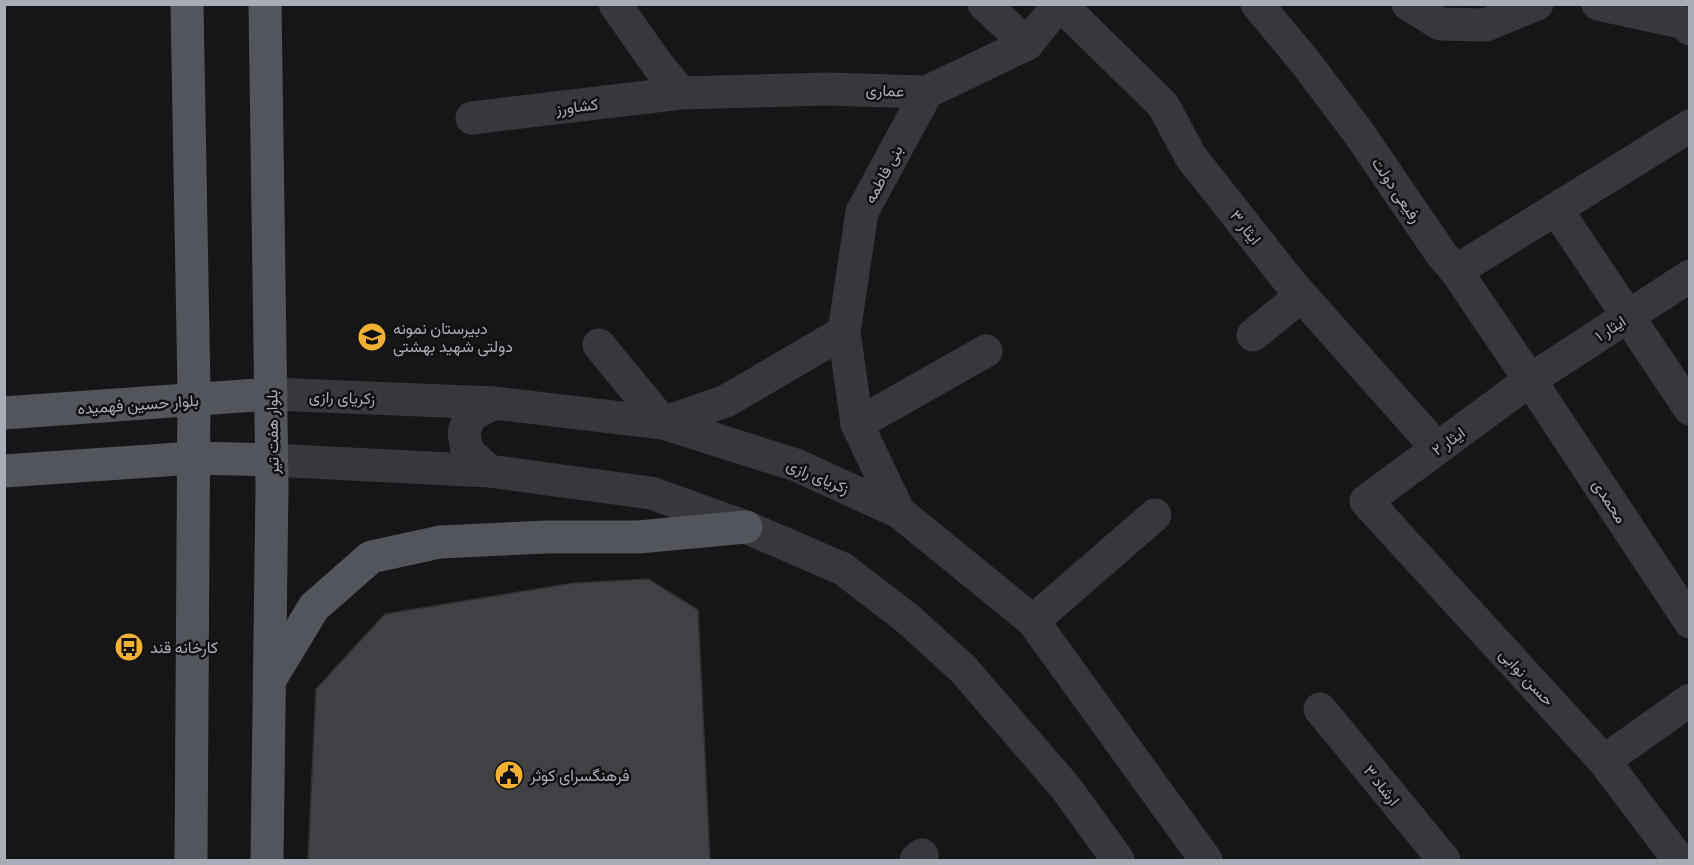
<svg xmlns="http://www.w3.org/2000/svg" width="1694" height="865" font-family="'Archivo Narrow',Vazirmatn,sans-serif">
<rect width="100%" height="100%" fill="#161618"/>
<!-- building -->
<polygon fill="#404145" stroke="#303034" stroke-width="1.5" points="648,579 698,610 710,860 308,860 316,689 385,614 574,583"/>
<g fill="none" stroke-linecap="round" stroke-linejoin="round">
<!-- minor -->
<g stroke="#37383d" stroke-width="33">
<polyline points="615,4 657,64 681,93"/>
<polyline points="984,4 1027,44"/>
<polyline points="1060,4 1163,105 1191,157 1292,285 1437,448"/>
<polyline points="1257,4 1306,63 1358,132 1442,255 1456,271 1530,380 1690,622"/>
<polyline points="1408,4 1440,24 1486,25 1537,4"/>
<polyline points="1598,4 1681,22 1690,29"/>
<polyline points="472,118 681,93 826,89 927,92 1027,44 1059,4"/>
<polyline points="1556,209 1690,409"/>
<polyline points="1456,271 1690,126"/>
<polyline points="1253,335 1301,296"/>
<polyline points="599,345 663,423 726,401 844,332"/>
<polyline points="271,394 494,403 663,423 796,465 899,512 1033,621 1206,860"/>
<polyline points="857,424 986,351"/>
<polyline points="271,460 489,471 651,493 746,527 843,569 908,619 963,669 1066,788 1118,860"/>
<polyline points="489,471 467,451 464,432 470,416 494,403"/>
<polyline points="899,512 857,424 844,332 862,212 927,92"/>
<polyline points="1033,621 1155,515"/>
<polyline points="1320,709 1444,860"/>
<polyline points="1604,761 1690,700"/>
<polyline points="916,860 922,855"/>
<polyline points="1679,860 1604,761 1366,501 1530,380 1690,276"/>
</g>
<!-- major -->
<g stroke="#53555c" stroke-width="33">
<polyline points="187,4 194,391 191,860"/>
<polyline points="265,4 272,486 267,860"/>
<polyline points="4,413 271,394"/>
<polyline points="4,471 194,458 271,460"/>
<polyline points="271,678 314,607 371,557 440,542 546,537 638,537 746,527"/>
</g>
</g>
<!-- icons -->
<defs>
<g id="school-disc" transform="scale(1.5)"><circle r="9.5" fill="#f2b134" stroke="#111113"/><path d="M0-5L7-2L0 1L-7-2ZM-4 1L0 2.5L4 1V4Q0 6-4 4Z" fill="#111"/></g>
<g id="bus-disc" transform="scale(1.5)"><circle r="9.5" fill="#f2b134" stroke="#111113"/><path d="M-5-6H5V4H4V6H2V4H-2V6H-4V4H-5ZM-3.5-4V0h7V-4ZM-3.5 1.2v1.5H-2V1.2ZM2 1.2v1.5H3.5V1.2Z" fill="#111"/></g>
<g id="civic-disc" transform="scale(1.5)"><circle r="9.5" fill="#f2b134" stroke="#111113"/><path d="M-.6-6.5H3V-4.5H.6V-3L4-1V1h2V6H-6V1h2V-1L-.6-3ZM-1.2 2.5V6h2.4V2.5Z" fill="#111"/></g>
</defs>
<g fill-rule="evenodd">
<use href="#school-disc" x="372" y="337"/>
<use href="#bus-disc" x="129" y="647"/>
<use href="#civic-disc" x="509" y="775"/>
</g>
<g text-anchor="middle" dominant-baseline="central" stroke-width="5" stroke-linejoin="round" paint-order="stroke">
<!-- street labels -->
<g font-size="16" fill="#a8adb8" stroke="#111113">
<text transform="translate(885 90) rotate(2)">عماری</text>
<text transform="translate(577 106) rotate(-7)">کشاورز</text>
<text transform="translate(883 174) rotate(-62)">بنی فاطمه</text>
<text transform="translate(1397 190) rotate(56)">رفیعی دولت</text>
<text transform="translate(1246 227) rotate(52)">ایثار ۳</text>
<text transform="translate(1610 328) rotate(-33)">۱ ایثار</text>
<text transform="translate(342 397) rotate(2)">زکریای رازی</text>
<text transform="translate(138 404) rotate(-4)">بلوار حسین فهمیده</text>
<text transform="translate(272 432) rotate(-91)">بلوار هفت تیر</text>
<text transform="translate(1448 441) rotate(-36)">ایثار ۲</text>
<text transform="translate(818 476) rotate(23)">زکریای رازی</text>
<text transform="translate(1610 501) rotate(57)">محمدی</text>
<text transform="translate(1527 677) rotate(47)">حسن نوابی</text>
<text transform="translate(1382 785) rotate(51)">ارشاد ۳</text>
</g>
<!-- poi labels -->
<g font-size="16" fill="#a8adb8" stroke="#111113" text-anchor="start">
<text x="393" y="328">دبیرستان نمونه<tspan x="393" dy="18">دولتی شهید بهشتی</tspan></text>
<text x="150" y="647">کارخانه قند</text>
<text x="530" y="775">فرهنگسرای کوثر</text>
</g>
</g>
<!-- border -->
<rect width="1694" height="865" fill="none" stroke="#a8adb8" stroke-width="12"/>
</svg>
